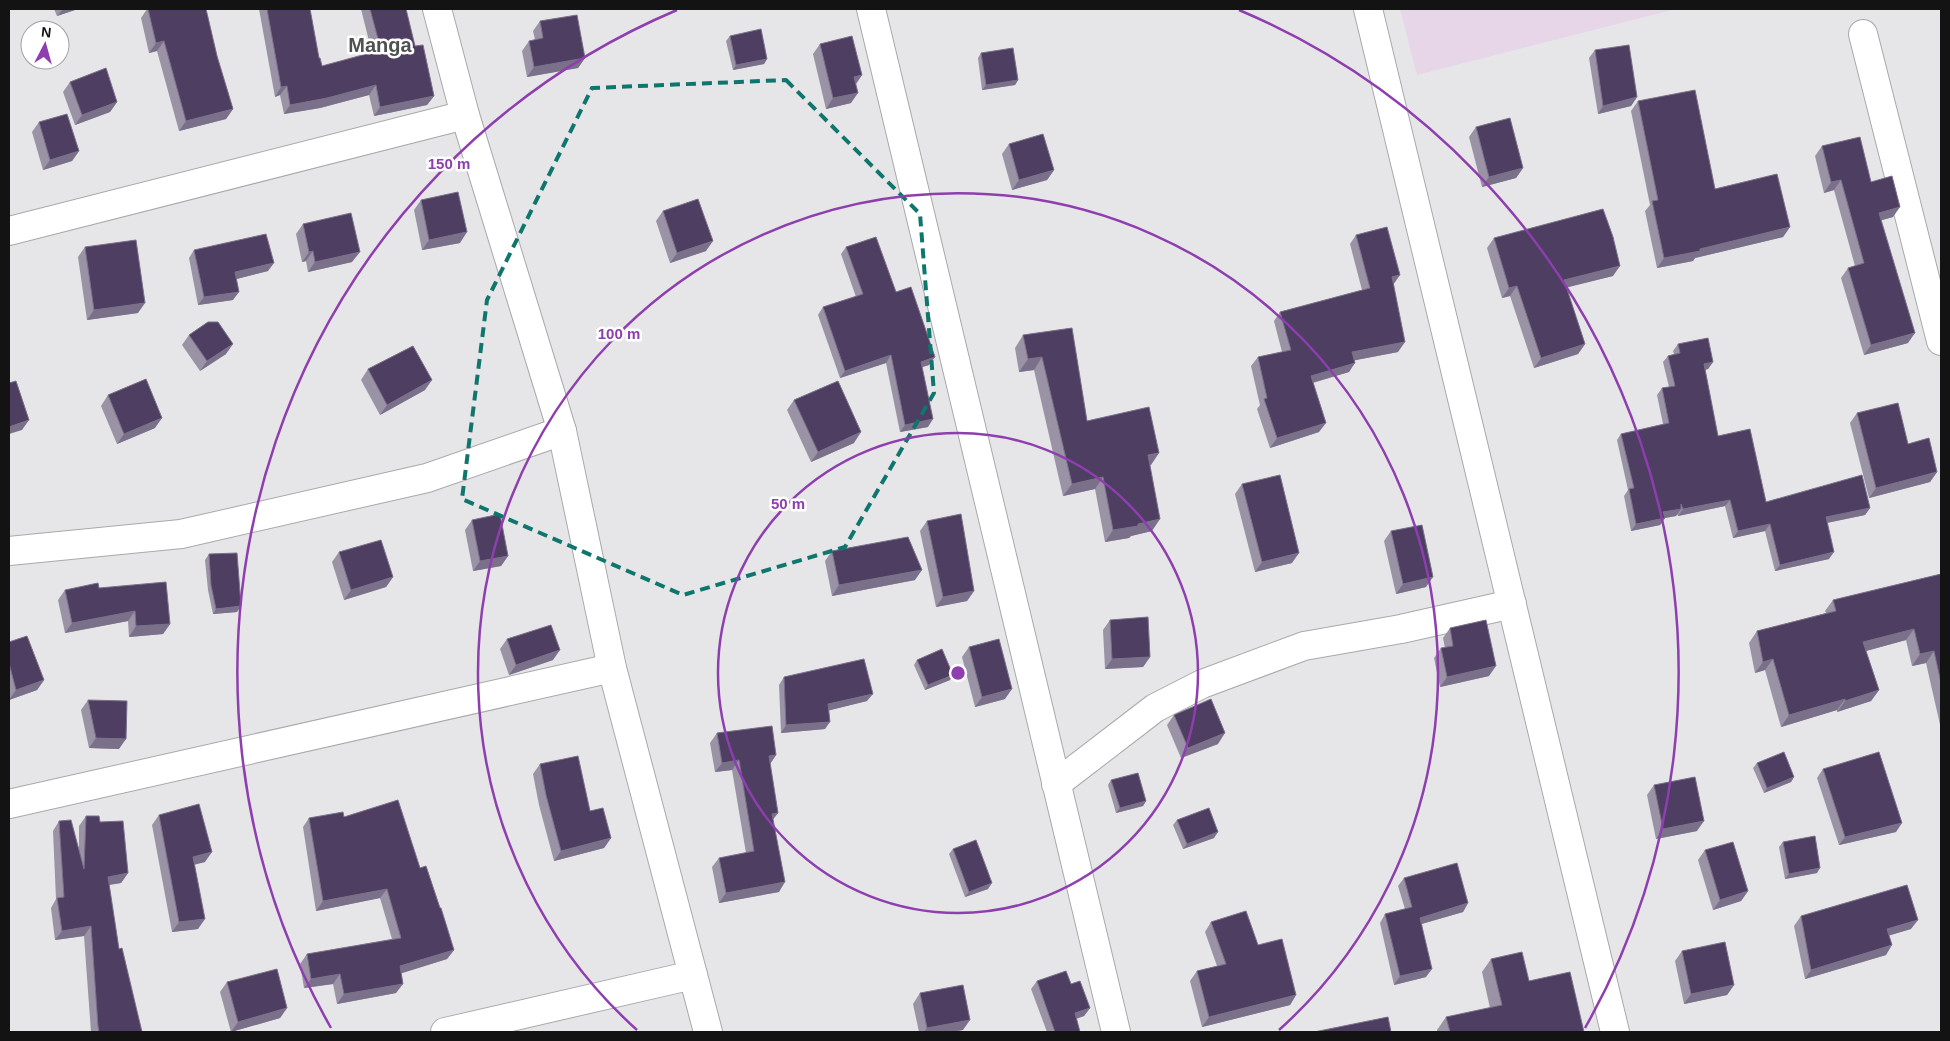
<svg xmlns="http://www.w3.org/2000/svg" width="1950" height="1041" font-family="Helvetica,sans-serif">
<rect width="100%" height="100%" fill="#e6e6e8"/>
<!-- industrial -->
<polygon fill="#e7d6e8" points="1400,9 1676,9 1417,75"/>
<g fill="none" stroke-linecap="round" stroke-linejoin="round">
<!-- minor casing -->
<g stroke="#a8a9aa" stroke-width="30">
<g id="minor">
<polyline points="437,9 465,115 562,431 612,668 708,1032"/>
<polyline points="871,9 1116,1032"/>
<polyline points="1368,9 1615,1032"/>
<polyline points="1863,34 1941,341"/>
<polyline points="9,231 465,115"/>
<polyline points="9,551 181,534 427,478 562,431"/>
<polyline points="1056,784 1155,708 1202,684 1304,646 1401,629 1512,604"/>
<polyline points="9,804 612,668"/>
<polyline points="445,1032 693,975"/>
</g>
</g>
<!-- minor -->
<use href="#minor" stroke="#fff" stroke-width="28"/>
</g>
<!-- wall -->
<g fill="#9a92a5">
<polygon points="54,9 78,9 57,16"/>
<polygon points="147,9 206,9 217,56 233,109 226,119 179,131 157,51 149,53 141,18"/>
<polygon points="259,9 310,9 319,58 322,66 372,53 361,9 406,9 415,46 434,96 427,105 374,116 369,95 320,108 284,114 280,95 275,97"/>
<polygon points="540,21 585,58 578,68 527,77 522,51 529,41 535,40 533,31"/>
<polygon points="730,36 767,59 764,64 733,70 726,41"/>
<polygon points="820,44 862,75 856,84 851,103 826,109 813,54"/>
<polygon points="1595,50 1637,97 1631,106 1598,114 1589,58"/>
<polygon points="981,53 1018,80 1015,85 982,90 978,58"/>
<polygon points="70,82 117,102 110,112 75,125 63,92"/>
<polygon points="1638,101 1715,189 1790,227 1783,237 1695,258 1693,261 1657,268 1645,211 1650,205 1631,111"/>
<polygon points="39,122 79,151 72,161 43,170 32,132"/>
<polygon points="1476,127 1523,168 1516,178 1482,187 1469,137"/>
<polygon points="1009,144 1054,170 1047,180 1012,190 1002,154"/>
<polygon points="1822,146 1871,182 1893,217 1881,220 1908,343 1864,355 1841,278 1848,268 1855,266 1834,190 1824,193 1815,156"/>
<polygon points="421,200 460,243 422,250 414,210"/>
<polygon points="663,211 706,251 670,263 656,221"/>
<polygon points="303,224 352,262 308,272 306,261 302,262 296,234"/>
<polygon points="1356,235 1394,284 1398,352 1355,360 1349,372 1313,383 1319,432 1270,448 1257,409 1260,405 1251,366 1258,357 1282,352 1274,321 1280,312 1362,290 1350,244"/>
<polygon points="1494,238 1613,276 1566,287 1585,344 1578,354 1534,368 1510,296 1502,298 1487,248"/>
<polygon points="85,247 138,313 87,320 78,257"/>
<polygon points="846,247 896,292 929,365 922,367 928,427 900,432 886,363 840,378 818,315 823,307 856,297 841,254"/>
<polygon points="194,250 268,271 236,279 233,300 198,305 189,258"/>
<polygon points="1072,328 1087,421 1151,465 1150,465 1152,531 1131,536 1129,538 1105,542 1095,489 1063,496 1034,370 1019,372 1015,348 1023,335"/>
<polygon points="189,335 226,354 200,371 182,345"/>
<polygon points="1678,344 1713,362 1708,369 1705,370 1718,436 1766,502 1870,508 1865,515 1827,523 1829,559 1775,571 1765,531 1733,538 1725,506 1678,516 1677,514 1676,516 1665,518 1660,525 1631,531 1624,496 1628,490 1617,440 1621,434 1663,424 1657,395 1662,388 1669,387 1663,362 1668,356 1674,354 1673,351"/>
<polygon points="368,369 425,390 380,415 361,380"/>
<polygon points="108,395 155,428 117,444 101,406"/>
<polygon points="794,400 854,443 811,462 787,410"/>
<polygon points="1857,413 1908,444 1937,472 1930,482 1869,498 1850,423"/>
<polygon points="1242,484 1292,563 1255,572 1235,494"/>
<polygon points="472,520 508,556 501,566 473,571 465,530"/>
<polygon points="927,521 974,591 967,601 936,607 920,531"/>
<polygon points="1391,531 1426,587 1396,594 1384,541"/>
<polygon points="832,551 915,580 832,596 825,561"/>
<polygon points="339,552 393,577 386,587 344,600 332,562"/>
<polygon points="209,554 237,612 213,614 208,590 205,560"/>
<polygon points="1941,574 1941,729 1926,663 1912,666 1906,640 1866,651 1879,690 1871,701 1837,712 1837,710 1781,727 1765,670 1755,673 1749,643 1757,631 1826,613 1825,611 1833,600"/>
<polygon points="99,588 170,624 163,634 129,637 128,621 65,633 58,600 65,590"/>
<polygon points="1110,620 1150,657 1143,667 1105,669 1103,630"/>
<polygon points="1450,628 1489,676 1440,687 1434,658 1441,648 1445,648 1443,638"/>
<polygon points="507,639 553,660 509,675 500,649"/>
<polygon points="9,642 44,680 37,690 9,700"/>
<polygon points="969,647 1005,699 975,707 962,657"/>
<polygon points="917,660 950,680 925,690 914,665"/>
<polygon points="784,677 867,701 829,710 825,729 781,733 779,685"/>
<polygon points="88,700 119,749 89,748 81,710"/>
<polygon points="1174,715 1218,744 1181,758 1167,725"/>
<polygon points="717,733 776,755 770,764 778,813 773,819 779,892 719,903 712,867 719,858 746,853 732,770 715,772 710,743"/>
<polygon points="1757,763 1794,777 1791,782 1764,793 1753,768"/>
<polygon points="540,764 590,811 611,838 604,848 554,861 539,805 533,774"/>
<polygon points="1823,769 1896,832 1839,845 1817,778"/>
<polygon points="1111,780 1146,801 1143,806 1116,813 1108,785"/>
<polygon points="1654,785 1697,831 1656,839 1647,795"/>
<polygon points="159,815 205,862 194,864 198,929 172,932 152,825"/>
<polygon points="86,816 100,822 128,873 121,883 109,885 119,949 142,1032 91,1032 84,936 55,940 51,908 56,899 53,831 59,821 79,848 79,826"/>
<polygon points="344,817 420,868 454,950 447,959 401,973 396,993 337,1004 333,984 304,988 300,964 307,954 392,939 380,898 316,911 303,827 309,818"/>
<polygon points="1177,820 1214,838 1183,849 1173,825"/>
<polygon points="1783,842 1817,873 1785,879 1779,847"/>
<polygon points="953,849 988,889 965,897 949,854"/>
<polygon points="1705,850 1748,891 1741,901 1713,910 1698,860"/>
<polygon points="1404,878 1468,903 1463,912 1422,924 1426,977 1394,985 1380,923 1385,914 1405,909 1398,886"/>
<polygon points="1801,916 1911,929 1889,935 1886,955 1805,979 1794,926"/>
<polygon points="1211,922 1258,945 1296,995 1290,1005 1202,1027 1190,981 1197,971 1217,966 1205,932"/>
<polygon points="1682,951 1734,985 1727,995 1684,1004 1675,961"/>
<polygon points="1491,959 1529,981 1584,1032 1437,1032 1437,1030 1446,1017 1490,1008 1482,972"/>
<polygon points="1037,981 1071,984 1090,1008 1084,1016 1076,1019 1080,1032 1047,1032 1031,989"/>
<polygon points="227,982 287,1008 280,1018 231,1032 220,992"/>
<polygon points="920,993 963,1030 950,1032 919,1032 913,1004"/>
</g>
<!-- shaded-wall -->
<g fill="#7b708a">
<polygon points="63,9 78,9 57,16"/>
<polygon points="164,41 157,51 149,53 156,43"/>
<polygon points="585,58 578,68 527,77 534,67"/>
<polygon points="767,59 764,64 733,70 736,65"/>
<polygon points="862,75 855,85 854,77"/>
<polygon points="1018,80 1015,85 982,90 986,85"/>
<polygon points="376,85 369,95 320,108 284,114 290,105"/>
<polygon points="287,86 280,95 275,97 281,87"/>
<polygon points="858,93 851,103 826,109 833,98"/>
<polygon points="434,96 427,105 374,116 380,107"/>
<polygon points="1637,97 1631,106 1598,114 1603,106"/>
<polygon points="117,102 110,112 75,125 82,115"/>
<polygon points="233,109 226,119 179,131 186,121"/>
<polygon points="79,151 72,161 43,170 50,160"/>
<polygon points="1523,168 1516,178 1482,187 1489,177"/>
<polygon points="1054,170 1047,180 1012,190 1019,180"/>
<polygon points="1841,180 1834,190 1824,193 1831,182"/>
<polygon points="1900,207 1893,217 1872,223 1879,213"/>
<polygon points="1790,227 1783,237 1695,258 1693,261 1657,268 1664,258"/>
<polygon points="467,232 460,243 422,250 429,240"/>
<polygon points="713,241 706,251 670,263 677,253"/>
<polygon points="313,251 306,261 302,262 309,252"/>
<polygon points="360,252 352,262 308,272 315,262"/>
<polygon points="274,263 268,271 229,281 235,272"/>
<polygon points="1620,266 1613,276 1557,290 1564,280"/>
<polygon points="1400,275 1393,285 1392,277"/>
<polygon points="1517,286 1510,296 1502,298 1509,288"/>
<polygon points="239,292 233,300 198,305 204,297"/>
<polygon points="145,303 138,313 87,320 94,310"/>
<polygon points="1915,333 1908,343 1864,355 1871,345"/>
<polygon points="1405,342 1398,352 1346,362 1352,352"/>
<polygon points="233,344 226,354 200,371 207,361"/>
<polygon points="1585,344 1578,354 1534,368 1541,358"/>
<polygon points="891,355 886,363 840,378 845,371"/>
<polygon points="935,357 929,365 916,369 921,362"/>
<polygon points="1042,357 1034,370 1019,372 1028,359"/>
<polygon points="1713,362 1708,369 1699,371 1704,364"/>
<polygon points="1355,363 1349,372 1304,385 1311,376"/>
<polygon points="432,380 425,390 380,415 387,405"/>
<polygon points="162,418 155,428 117,444 124,434"/>
<polygon points="933,419 928,427 900,432 905,425"/>
<polygon points="29,420 22,430 9,434 9,427"/>
<polygon points="1326,423 1319,432 1270,448 1277,438"/>
<polygon points="861,432 854,443 811,462 818,452"/>
<polygon points="1159,453 1151,465 1139,468 1148,455"/>
<polygon points="1937,472 1930,482 1869,498 1876,488"/>
<polygon points="1103,477 1095,489 1063,496 1072,484"/>
<polygon points="1730,500 1725,506 1678,516 1683,509"/>
<polygon points="1870,508 1865,515 1821,524 1826,517"/>
<polygon points="1681,509 1676,516 1659,519 1663,512"/>
<polygon points="1665,518 1660,525 1631,531 1636,524"/>
<polygon points="1160,519 1152,531 1131,536 1129,538 1105,542 1113,530"/>
<polygon points="1770,524 1765,531 1733,538 1738,531"/>
<polygon points="1834,552 1829,559 1775,571 1780,565"/>
<polygon points="1299,553 1292,563 1255,572 1262,562"/>
<polygon points="508,556 501,566 473,571 480,561"/>
<polygon points="922,570 915,580 832,596 839,585"/>
<polygon points="393,577 386,587 344,600 351,590"/>
<polygon points="1433,577 1426,587 1396,594 1403,584"/>
<polygon points="974,591 967,601 936,607 943,597"/>
<polygon points="241,606 237,612 213,614 216,609"/>
<polygon points="135,611 128,621 65,633 72,623"/>
<polygon points="170,624 163,634 129,637 136,626"/>
<polygon points="1914,629 1906,640 1855,654 1863,642"/>
<polygon points="560,650 553,660 509,675 516,665"/>
<polygon points="1934,651 1926,663 1912,666 1920,654"/>
<polygon points="1150,657 1143,667 1105,669 1112,659"/>
<polygon points="1773,659 1765,670 1755,673 1763,662"/>
<polygon points="1496,666 1489,676 1440,687 1447,677"/>
<polygon points="953,675 950,680 925,690 928,685"/>
<polygon points="44,680 37,690 9,700 16,690"/>
<polygon points="1012,689 1005,699 975,707 982,697"/>
<polygon points="1879,690 1871,701 1837,712 1845,701"/>
<polygon points="873,694 867,701 823,712 828,704"/>
<polygon points="1845,699 1837,710 1781,727 1789,715"/>
<polygon points="830,722 825,729 781,733 786,725"/>
<polygon points="1225,733 1218,744 1181,758 1188,748"/>
<polygon points="96,738 126,739 119,749 89,748"/>
<polygon points="776,755 770,764 769,756"/>
<polygon points="739,760 732,770 715,772 722,763"/>
<polygon points="1794,777 1791,782 1764,793 1767,788"/>
<polygon points="1146,801 1143,806 1116,813 1120,808"/>
<polygon points="778,813 771,822 772,814"/>
<polygon points="1704,821 1697,831 1656,839 1663,829"/>
<polygon points="1902,823 1896,832 1839,845 1845,837"/>
<polygon points="1218,832 1214,838 1183,849 1187,844"/>
<polygon points="611,838 604,848 554,861 561,851"/>
<polygon points="212,852 205,862 186,867 193,857"/>
<polygon points="1820,868 1817,873 1785,879 1789,874"/>
<polygon points="128,873 121,883 101,886 108,877"/>
<polygon points="785,882 779,892 719,903 726,893"/>
<polygon points="992,883 988,889 965,897 969,892"/>
<polygon points="387,889 380,898 316,911 323,901"/>
<polygon points="1748,891 1741,901 1713,910 1720,900"/>
<polygon points="1468,903 1463,912 1414,926 1420,918"/>
<polygon points="205,919 198,929 172,932 179,922"/>
<polygon points="1918,920 1911,929 1881,938 1887,929"/>
<polygon points="91,926 84,936 55,940 62,931"/>
<polygon points="1892,945 1886,955 1805,979 1811,970"/>
<polygon points="454,950 447,959 393,976 400,966"/>
<polygon points="1432,969 1426,977 1394,985 1400,976"/>
<polygon points="340,974 333,984 304,988 311,979"/>
<polygon points="403,984 396,993 337,1004 344,994"/>
<polygon points="1734,985 1727,995 1684,1004 1691,994"/>
<polygon points="1296,995 1290,1005 1202,1027 1209,1017"/>
<polygon points="287,1008 280,1018 231,1032 238,1022"/>
<polygon points="1090,1008 1084,1016 1069,1021 1075,1013"/>
<polygon points="970,1020 963,1030 950,1032 924,1032 927,1028"/>
</g>
<!-- building -->
<g fill="#4d3e62" stroke="#7b708a">
<polygon points="148,9 206,9 217,56 233,109 186,121 164,41 156,43"/>
<polygon points="267,9 310,9 319,58 320,58 322,66 381,50 370,9 406,9 415,46 423,45 434,96 380,107 376,85 327,98 290,105 287,86 281,87"/>
<polygon points="577,15 585,58 534,67 529,41 543,38 540,21"/>
<polygon points="761,29 767,59 736,65 730,36"/>
<polygon points="852,36 862,75 854,77 858,93 833,98 820,44"/>
<polygon points="1629,45 1637,97 1603,106 1595,50"/>
<polygon points="1013,48 1018,80 986,85 981,53"/>
<polygon points="106,68 117,102 82,115 70,82"/>
<polygon points="1695,90 1715,189 1777,174 1790,227 1700,249 1700,251 1664,258 1652,201 1658,200 1638,101"/>
<polygon points="67,114 79,151 50,160 39,122"/>
<polygon points="1510,118 1523,168 1489,177 1476,127"/>
<polygon points="1043,134 1054,170 1019,180 1009,144"/>
<polygon points="1860,137 1871,182 1892,176 1900,207 1879,213 1915,333 1871,345 1848,268 1864,263 1841,180 1831,182 1822,146"/>
<polygon points="458,192 467,232 429,240 421,200"/>
<polygon points="698,199 713,241 677,253 663,211"/>
<polygon points="1603,209 1613,237 1620,266 1564,280 1585,344 1541,358 1517,286 1509,288 1494,238"/>
<polygon points="351,213 360,252 315,262 313,251 309,252 303,224"/>
<polygon points="1387,227 1400,275 1392,277 1405,342 1352,352 1355,363 1311,376 1326,423 1277,438 1264,399 1267,398 1258,357 1291,350 1280,312 1370,288 1356,235"/>
<polygon points="266,234 274,263 235,272 239,292 204,297 194,250"/>
<polygon points="876,237 896,292 911,287 935,357 921,362 933,419 905,425 891,355 845,371 823,307 863,294 846,247"/>
<polygon points="136,240 145,303 94,310 85,247"/>
<polygon points="208,322 218,322 233,344 207,361 189,335"/>
<polygon points="1072,328 1087,421 1149,407 1159,453 1148,455 1160,519 1138,524 1138,526 1113,530 1103,477 1072,484 1042,357 1028,359 1023,335"/>
<polygon points="1708,338 1713,362 1704,364 1718,436 1750,429 1766,502 1862,475 1870,508 1826,517 1834,552 1780,565 1770,524 1738,531 1730,500 1683,509 1681,504 1681,509 1663,512 1665,518 1636,524 1629,489 1634,488 1621,434 1669,423 1662,388 1675,386 1668,356 1680,353 1678,344"/>
<polygon points="413,346 432,380 387,405 368,369"/>
<polygon points="146,379 162,418 124,434 108,395"/>
<polygon points="16,381 29,420 9,427 9,383"/>
<polygon points="838,381 861,432 818,452 794,400"/>
<polygon points="1898,403 1908,444 1929,438 1937,472 1876,488 1857,413"/>
<polygon points="1280,475 1299,553 1262,562 1242,484"/>
<polygon points="500,514 508,556 480,561 472,520"/>
<polygon points="961,514 974,591 943,597 927,521"/>
<polygon points="1422,525 1433,577 1403,584 1391,531"/>
<polygon points="908,537 922,570 839,585 832,551"/>
<polygon points="381,540 393,577 351,590 339,552"/>
<polygon points="237,553 241,606 216,609 211,585 209,554"/>
<polygon points="1941,574 1941,683 1934,651 1920,654 1914,629 1863,642 1879,690 1845,701 1845,699 1789,715 1773,659 1763,662 1757,631 1836,611 1833,600"/>
<polygon points="166,582 170,624 136,626 135,611 72,623 65,590 98,583 99,588"/>
<polygon points="1148,617 1150,657 1112,659 1110,620"/>
<polygon points="1486,620 1496,666 1447,677 1441,648 1453,646 1450,628"/>
<polygon points="551,625 560,650 516,665 507,639"/>
<polygon points="27,636 44,680 16,690 9,663 9,642"/>
<polygon points="999,639 1012,689 982,697 969,647"/>
<polygon points="942,649 953,675 928,685 917,660"/>
<polygon points="864,659 873,694 828,704 830,722 786,725 784,677"/>
<polygon points="1211,699 1225,733 1188,748 1174,715"/>
<polygon points="88,700 127,701 126,739 96,738"/>
<polygon points="772,726 776,755 769,756 778,813 772,814 785,882 726,893 719,858 754,851 739,760 722,763 717,733"/>
<polygon points="1784,752 1794,777 1767,788 1757,763"/>
<polygon points="1879,752 1902,823 1845,837 1823,769"/>
<polygon points="578,756 590,811 603,808 611,838 561,851 546,795 540,764"/>
<polygon points="1138,773 1146,801 1120,808 1111,780"/>
<polygon points="1695,777 1704,821 1663,829 1654,785"/>
<polygon points="398,800 420,868 426,866 440,908 441,908 454,950 400,966 403,984 344,994 340,974 311,979 307,954 401,938 387,889 323,901 309,818 343,812 344,817"/>
<polygon points="199,804 212,852 193,857 205,919 179,922 159,815"/>
<polygon points="1209,808 1218,832 1187,844 1177,820"/>
<polygon points="86,816 99,816 100,822 123,821 128,873 108,877 119,949 122,948 142,1032 99,1032 98,1026 91,926 62,931 57,898 64,897 59,821 71,820 84,869"/>
<polygon points="1815,836 1820,868 1789,874 1783,842"/>
<polygon points="976,840 992,883 969,892 953,849"/>
<polygon points="1733,842 1748,891 1720,900 1705,850"/>
<polygon points="1457,863 1468,903 1420,918 1432,969 1400,976 1385,914 1412,907 1404,878"/>
<polygon points="1907,885 1918,920 1887,929 1892,945 1811,970 1801,916"/>
<polygon points="1246,911 1258,945 1282,939 1296,995 1209,1017 1197,971 1226,964 1211,922"/>
<polygon points="1725,942 1734,985 1691,994 1682,951"/>
<polygon points="1522,952 1529,981 1570,972 1584,1032 1450,1032 1446,1017 1502,1005 1491,959"/>
<polygon points="277,969 287,1008 238,1022 227,982"/>
<polygon points="1066,971 1071,984 1080,981 1090,1008 1075,1013 1080,1032 1055,1032 1037,981"/>
<polygon points="963,985 970,1020 927,1028 920,993"/>
<polygon points="1388,1017 1391,1032 1314,1032"/>
</g>
<!-- marked area -->
<path fill="none" stroke="#0f766e" stroke-width="4" stroke-dasharray="10 6" stroke-linejoin="round" d="M786,80L920,214L934,393L845,547L683,595L462,499L487,300L592,88Z"/>
<!-- distance rings -->
<g fill="none" stroke="#8e3eae" stroke-width="2.5">
<circle cx="958" cy="673" r="240"/>
<path d="M637 1030A480 480 0 1 1 1279 1030"/>
<path d="M331 1028A720 720 0 0 1 677 10M1239 10A720 720 0 0 1 1585 1028"/>
</g>
<g text-anchor="middle" dominant-baseline="central" stroke-width="5" stroke-linejoin="round" paint-order="stroke">
<!-- district labels -->
<g font-size="20" font-weight="bold" fill="#4f5051" stroke="#fff">
<text x="380" y="45">Manga</text>
</g>
</g>
<circle cx="958" cy="673" r="8" fill="#8e3eae" stroke="#fff" stroke-width="2.5"/>
<g font-size="15" text-anchor="middle" font-weight="bold" fill="#8e3eae" stroke="#fff" stroke-width="5" stroke-linejoin="round" paint-order="stroke">
<text x="449" y="169">150 m</text>
<text x="619" y="339">100 m</text>
<text x="788" y="509">50 m</text>
</g>
<!-- border -->
<rect width="1950" height="1041" fill="none" stroke="#131314" stroke-width="20"/>
<!-- north arrow -->
<g transform="translate(45 45) rotate(6)"><circle r="24" fill="#ffffff" stroke="#a1a1a1"/>
<path d="M0-4L9 19L0 12L-9 19Z" fill="#8e3eae"/>
<text y="-8" font-size="14" font-weight="bold" text-anchor="middle" fill="#131314">N</text>
</g>
</svg>
